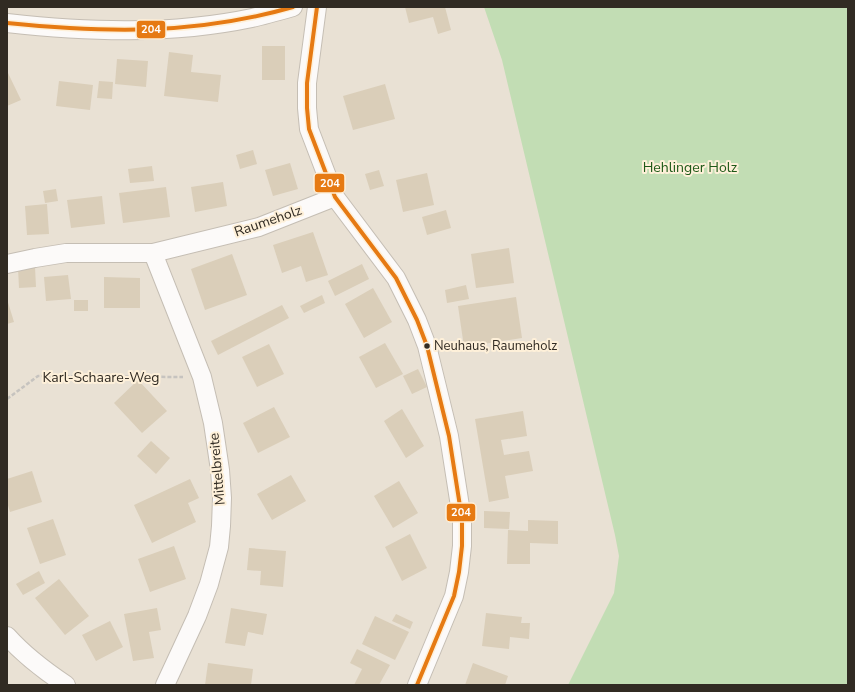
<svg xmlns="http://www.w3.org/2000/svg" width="855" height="692" font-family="'Nunito Sans',sans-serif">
<rect width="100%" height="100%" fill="#e9e1d4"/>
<!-- green -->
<polygon fill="#c2ddb4" points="484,7 848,7 848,685 568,685 614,593 619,556 615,535 502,60"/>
<!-- building -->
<g fill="#daceb9">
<polygon points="405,7 445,7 451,30 438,34 433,17 409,23"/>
<rect x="262" y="46" width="23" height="34"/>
<polygon points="169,52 193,55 191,72 221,75 218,102 164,96"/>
<polygon points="117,59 148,61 146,87 115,84"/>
<polygon points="8,73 21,100 7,106 7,74"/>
<polygon points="59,81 93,85 90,110 56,106"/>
<polygon points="99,81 113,82 112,99 97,98"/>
<polygon points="385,84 395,119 353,130 343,96"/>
<polygon points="253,150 257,164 240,169 236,155"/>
<polygon points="290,163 298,189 273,196 265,170"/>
<polygon points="152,166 154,181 130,183 128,169"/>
<polygon points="379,170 384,186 370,190 365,174"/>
<polygon points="427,173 434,205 403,212 396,180"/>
<polygon points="223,182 227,206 195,212 191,187"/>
<polygon points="166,187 170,217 123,223 119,193"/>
<polygon points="56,189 58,201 45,203 43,191"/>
<polygon points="102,196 105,224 71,228 67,200"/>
<polygon points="47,204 49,234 27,235 25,206"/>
<polygon points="446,210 451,228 427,235 422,217"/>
<polygon points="313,232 328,275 306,282 301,266 282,273 273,245"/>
<polygon points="509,248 514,283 476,288 471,254"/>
<polygon points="232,254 247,295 205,310 191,269"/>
<polygon points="362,264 369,279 335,296 328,281"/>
<polygon points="35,267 36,287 19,288 18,268"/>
<polygon points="68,275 71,299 46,301 44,277"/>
<polygon points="104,277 140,278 140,308 104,308"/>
<polygon points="466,285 469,299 447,303 445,290"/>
<polygon points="373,288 392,322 364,338 345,304"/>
<polygon points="322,295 325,303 304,313 300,306"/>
<polygon points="516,297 522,338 464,347 458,306"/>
<polygon points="7,299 14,322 7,324"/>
<rect x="74" y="300" width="14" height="11"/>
<polygon points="282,305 289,318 218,355 211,341"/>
<polygon points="385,343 403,374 376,388 359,357"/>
<polygon points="269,344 284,374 257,387 242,357"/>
<polygon points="418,369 427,387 412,394 403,376"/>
<polygon points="138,380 167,411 142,433 114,403"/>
<polygon points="274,407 290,437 258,453 243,423"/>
<polygon points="402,409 424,446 406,458 384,421"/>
<polygon points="523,411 527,436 501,440 504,455 529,451 533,471 505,476 509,498 489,502 475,419"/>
<polygon points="151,441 170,458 156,474 137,456"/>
<polygon points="32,471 42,502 10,512 7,502 7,479"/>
<polygon points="291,475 306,501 272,520 257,494"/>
<polygon points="190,479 199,498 188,503 196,522 152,543 134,505"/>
<polygon points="399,481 418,513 393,528 374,496"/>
<polygon points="484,511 510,512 509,529 484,528"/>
<polygon points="53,519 66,555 40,564 27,528"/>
<polygon points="528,520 558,521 558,544 530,543 530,564 507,564 508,530 528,531"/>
<polygon points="410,534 427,568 402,581 385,547"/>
<polygon points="174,546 186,579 150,592 138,559"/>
<polygon points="249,548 286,551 283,587 260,585 261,571 247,570"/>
<polygon points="39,571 45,583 23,595 16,584"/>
<polygon points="59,579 89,616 65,635 35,598"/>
<polygon points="157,608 161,630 149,632 154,658 133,661 124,614"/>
<polygon points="231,608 267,614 263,635 248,632 245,646 225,643"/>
<polygon points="486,613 522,617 521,623 530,623 529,639 510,637 509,649 482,646"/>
<polygon points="396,614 413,622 410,629 392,621"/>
<polygon points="375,616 409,632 395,660 362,644"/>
<polygon points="110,621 123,647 96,661 82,635"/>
<polygon points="357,649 390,665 379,685 354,685 362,669 350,663"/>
<polygon points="208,663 253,669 251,685 205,685"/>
<polygon points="473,663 508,676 505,685 465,685"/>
</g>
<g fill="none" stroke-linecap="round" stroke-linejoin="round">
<!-- street casing -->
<g stroke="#c5beb4" stroke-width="20">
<g id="street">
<polyline points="317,7 307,83 307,108 309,129 335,197 396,278 417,320 427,346 449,436 462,519 462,546 459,572 454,596 417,685"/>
<path d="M7,23C88,32 171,35 252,18C265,15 279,11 293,7"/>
<polyline points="153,253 202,377 213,423 220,470 222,498 221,526 219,547 209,584 197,616 165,685"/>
<polyline points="7,264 35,258 66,253 153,253 259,227 335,197"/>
<path d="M7,636C24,655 45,671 66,685"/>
</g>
</g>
<!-- path -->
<polyline stroke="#c6c3bf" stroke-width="2.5" stroke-dasharray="4 2" stroke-linecap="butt" points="7,399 38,376 183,377"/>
<!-- street -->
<use href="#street" stroke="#fcfaf9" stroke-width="18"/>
<!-- bus-1 casing -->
<g stroke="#fef0d9" stroke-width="7">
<g id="bus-1">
<polyline points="317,7 307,83 307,108 309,129 335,197 396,278 417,320 427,346 449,436 462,519 462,546 459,572 454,596 417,685"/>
<path d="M7,23C106,33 196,35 293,7"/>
</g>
</g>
<!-- bus-1 -->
<use href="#bus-1" stroke="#e67a13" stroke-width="4"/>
</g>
<!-- markers -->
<circle fill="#312b23" stroke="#fef0d9" stroke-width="1.5" cx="427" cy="346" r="3.5"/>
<g text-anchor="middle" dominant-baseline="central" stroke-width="4" stroke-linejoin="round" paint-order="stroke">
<!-- bus labels -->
<g font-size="13" fill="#312b23" stroke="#fef0d9" text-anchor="start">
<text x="434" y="346">Neuhaus, Raumeholz</text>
</g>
<!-- park labels -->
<g font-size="14" fill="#1f5918" stroke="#fef0d9">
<text x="690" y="167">Hehlinger Holz</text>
</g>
<!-- street labels -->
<g font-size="14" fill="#312b23" stroke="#fef0d9">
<text transform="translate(268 221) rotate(-19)">Raumeholz</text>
<text x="101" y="377">Karl-Schaare-Weg</text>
<text transform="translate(217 469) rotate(-95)">Mittelbreite</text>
</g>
</g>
<g stroke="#fef0d9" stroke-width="1.5">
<rect x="136" y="20" width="30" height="19" rx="4" fill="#e67a13"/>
<rect x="314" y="173" width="31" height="20" rx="4" fill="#e67a13"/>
<rect x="446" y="503" width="30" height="19" rx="4" fill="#e67a13"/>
</g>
<g font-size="11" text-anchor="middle" font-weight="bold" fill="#fff">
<text x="151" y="33">204</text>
<text x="330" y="187">204</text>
<text x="461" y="516">204</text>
</g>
<!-- border -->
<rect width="855" height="692" fill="none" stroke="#312b23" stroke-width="16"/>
</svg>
